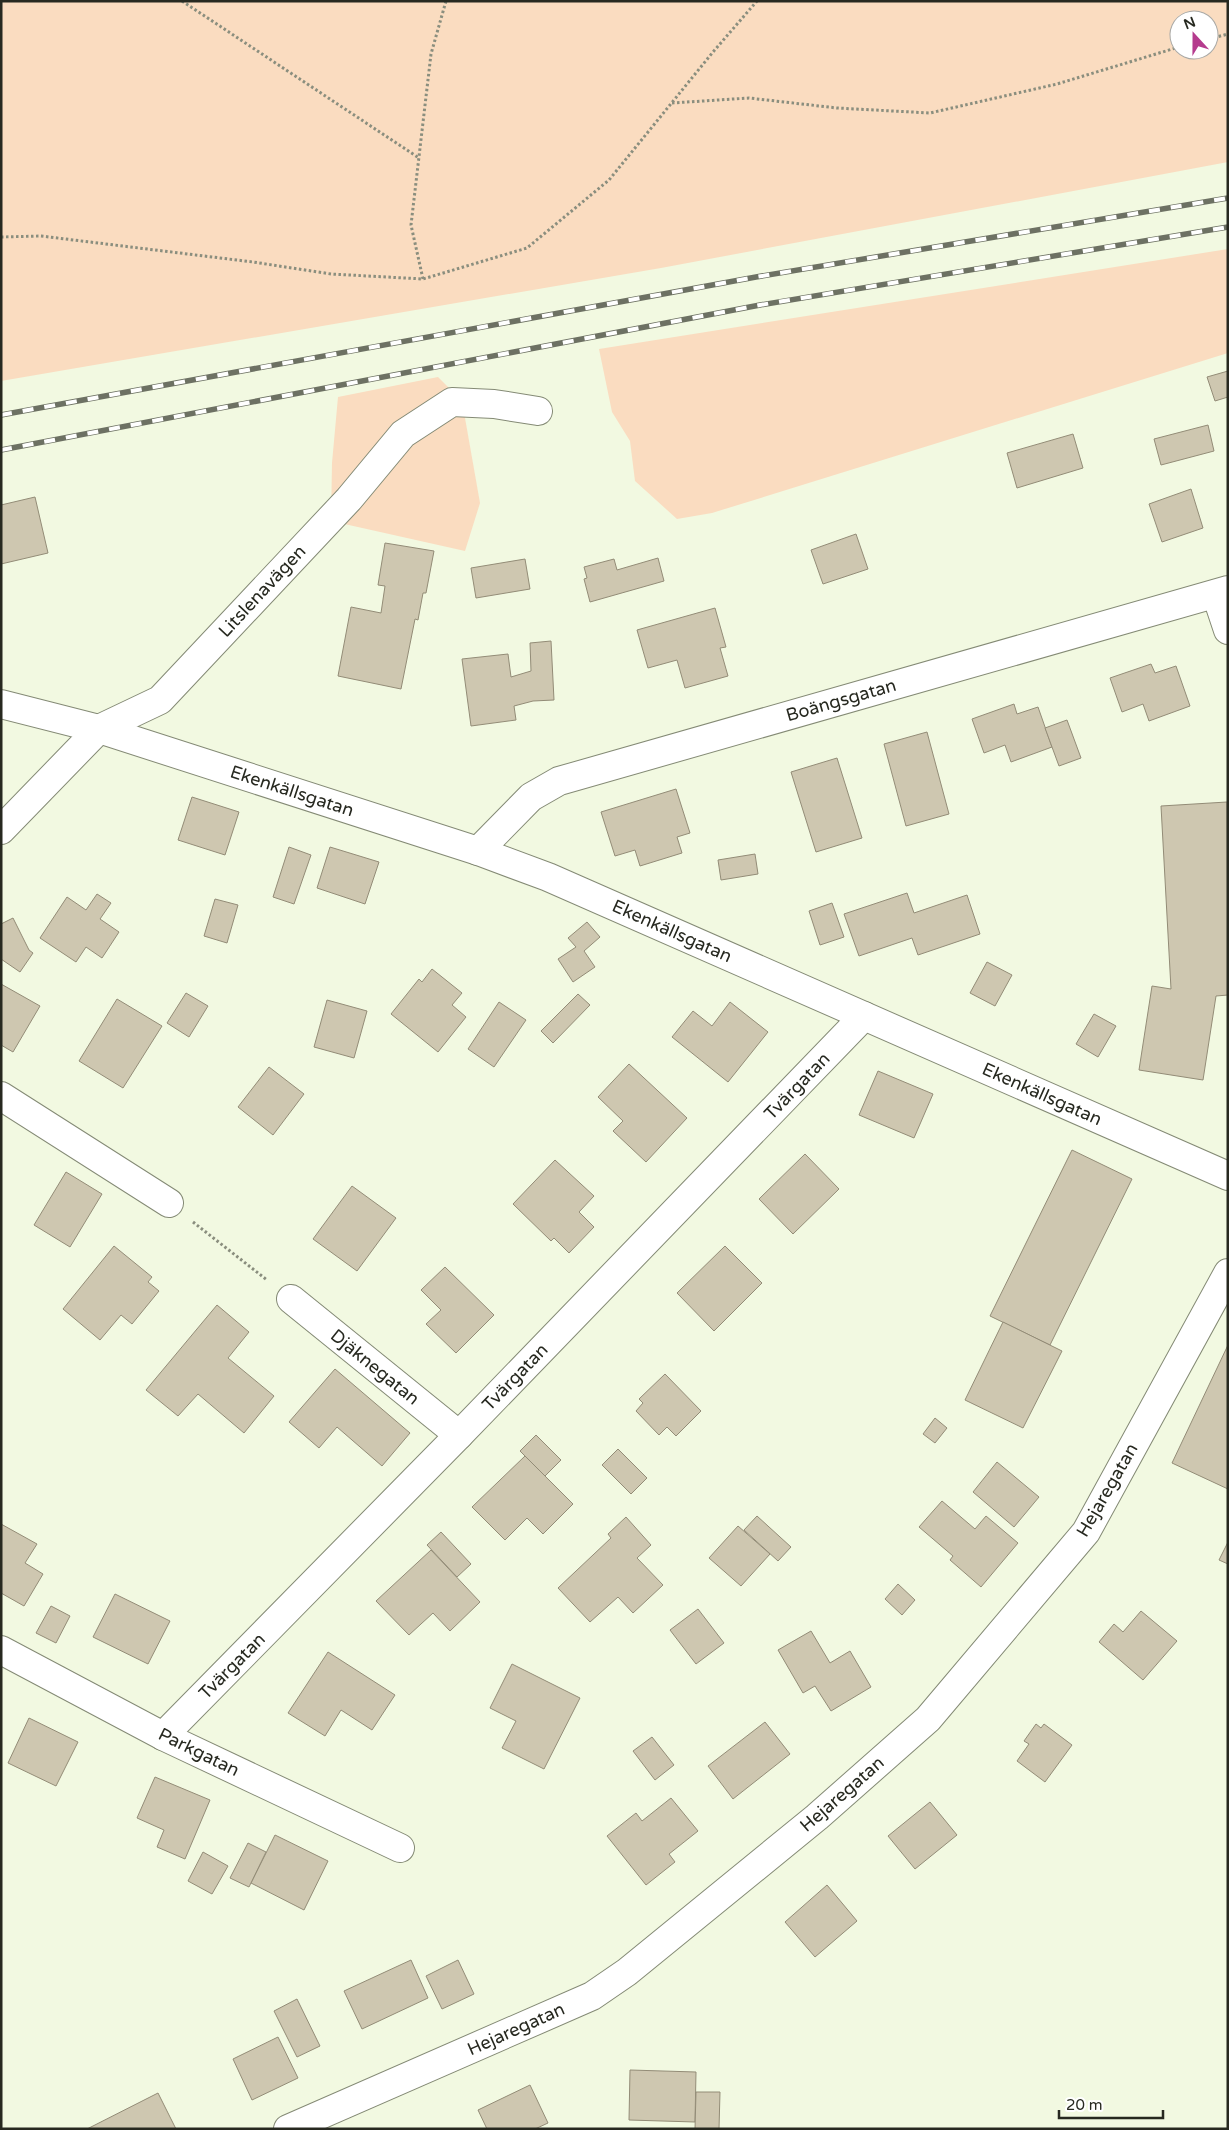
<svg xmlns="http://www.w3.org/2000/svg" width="1229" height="2130" font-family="'Varela Round',sans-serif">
<rect width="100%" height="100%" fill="#f2f9e1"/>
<!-- green -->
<g fill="#fadcc0" fill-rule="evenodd">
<path d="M1,1H1228V162L661,268L1,381ZM1179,20H1209V50H1179Z"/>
<polygon points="1228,249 1228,353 712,513 677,519 635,481 630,441 612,412 599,349"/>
<polygon points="438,377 462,401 480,503 465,551 331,521 332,463 338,397"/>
</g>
<!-- building -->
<g fill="#cec7b0" stroke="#938c77">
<polygon points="1228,371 1228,397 1215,401 1207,377"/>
<polygon points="1208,425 1214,451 1161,465 1154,439"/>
<polygon points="1073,434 1083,468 1017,488 1007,453"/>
<polygon points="1191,489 1203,528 1162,542 1149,504"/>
<polygon points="35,497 48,553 1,564 1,505"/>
<polygon points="856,534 868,569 823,584 811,550"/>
<polygon points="385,543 434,551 426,593 423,593 418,620 415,619 401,689 338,676 351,607 381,613 385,586 378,585"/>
<polygon points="658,558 664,581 590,602 584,579 587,578 584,567 614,559 617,570"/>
<polygon points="525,559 530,589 476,598 471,568"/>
<polygon points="715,608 726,647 720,648 728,676 685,688 677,660 648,668 637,630"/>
<polygon points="551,641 554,700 533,701 514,706 516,720 471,726 462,659 508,654 511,677 531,671 530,643"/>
<polygon points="1151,664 1155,673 1176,666 1190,706 1149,721 1143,704 1122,712 1110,678"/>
<polygon points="1014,704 1017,714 1038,707 1052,747 1011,762 1005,745 984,753 972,719"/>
<polygon points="1067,720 1081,758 1059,766 1045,728"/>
<polygon points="927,732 949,814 906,826 884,744"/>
<polygon points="837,758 862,838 816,852 791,772"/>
<polygon points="676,789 690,833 677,837 682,853 640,866 635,850 615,856 601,812"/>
<polygon points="192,797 239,812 225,855 178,840"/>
<polygon points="1227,802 1228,995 1216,996 1203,1080 1139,1070 1152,986 1171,989 1161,806"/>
<polygon points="289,847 311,855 294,904 273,897"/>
<polygon points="330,847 379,862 365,904 317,888"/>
<polygon points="755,854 758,874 721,880 718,860"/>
<polygon points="907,893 914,913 967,895 980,934 918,955 912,938 859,956 844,914"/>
<polygon points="97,894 111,903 100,919 119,932 102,958 86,947 76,962 40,938 67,897 86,910"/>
<polygon points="215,899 238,905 227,943 204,936"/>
<polygon points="832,903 844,937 820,945 809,911"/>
<polygon points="13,918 29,950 33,953 20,972 1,959 1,924"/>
<polygon points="587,922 600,937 584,951 595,967 573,982 558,959 576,947 568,938"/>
<polygon points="987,962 1012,975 995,1006 970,993"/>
<polygon points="432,969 462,993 452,1005 466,1017 438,1052 391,1014 419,979 422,982"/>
<polygon points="1,984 40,1006 13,1052 1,1045"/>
<polygon points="186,993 208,1006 189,1037 167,1023"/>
<polygon points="578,994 590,1005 553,1043 541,1031"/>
<polygon points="117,999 162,1026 123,1088 79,1061"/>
<polygon points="327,1000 367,1011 354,1058 314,1047"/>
<polygon points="499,1002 526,1020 494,1067 468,1049"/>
<polygon points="730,1002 768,1032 728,1082 672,1037 693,1011 712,1026"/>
<polygon points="1094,1014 1116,1026 1098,1057 1076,1044"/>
<polygon points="629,1064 687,1118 646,1162 613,1131 623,1121 598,1097"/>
<polygon points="269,1067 304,1094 273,1135 238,1107"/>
<polygon points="878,1071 933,1094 914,1138 859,1115"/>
<polygon points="1072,1150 1132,1179 1050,1345 990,1316"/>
<polygon points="805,1154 839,1189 793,1234 759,1199"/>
<polygon points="555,1160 594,1196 579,1212 594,1227 569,1253 554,1238 551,1241 513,1204"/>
<polygon points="66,1172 102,1194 70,1247 34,1225"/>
<polygon points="352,1186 396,1218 357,1271 313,1239"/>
<polygon points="114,1246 152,1277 148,1282 159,1291 132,1324 121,1315 100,1340 63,1309"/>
<polygon points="725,1246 762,1283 714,1331 677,1293"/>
<polygon points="445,1267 494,1315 456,1353 426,1324 441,1310 421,1290"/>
<polygon points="217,1305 249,1332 228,1358 274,1396 244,1433 198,1394 178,1416 146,1390"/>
<polygon points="1003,1322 1062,1351 1023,1428 965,1400"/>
<polygon points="1228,1345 1228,1489 1172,1463"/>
<polygon points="335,1369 410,1433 382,1466 337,1427 319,1448 289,1422"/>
<polygon points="665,1374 701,1411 676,1436 667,1427 659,1435 636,1411 643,1403 639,1399"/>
<polygon points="935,1418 947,1428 935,1443 923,1434"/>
<polygon points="536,1435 561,1460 545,1476 520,1451"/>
<polygon points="618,1449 647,1478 631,1494 602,1465"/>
<polygon points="525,1456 573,1504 543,1534 527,1518 505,1540 472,1507"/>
<polygon points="997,1462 1039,1497 1014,1527 973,1492"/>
<polygon points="942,1501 975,1529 986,1516 1018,1543 981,1587 950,1560 953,1556 919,1527"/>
<polygon points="757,1516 791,1547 778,1561 744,1530"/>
<polygon points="626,1517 651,1545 637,1558 663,1585 633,1613 618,1597 590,1622 558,1588 611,1538 608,1534"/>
<polygon points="1,1524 37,1544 25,1563 43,1574 24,1606 1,1593"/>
<polygon points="738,1526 770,1554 741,1586 709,1558"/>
<polygon points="441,1532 471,1564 457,1577 427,1545"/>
<polygon points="1228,1542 1228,1564 1219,1560"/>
<polygon points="431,1550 480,1602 450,1631 433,1613 409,1635 376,1601"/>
<polygon points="898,1584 915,1600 902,1615 885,1599"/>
<polygon points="115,1594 170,1621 148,1664 93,1637"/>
<polygon points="51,1606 70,1616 56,1643 36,1633"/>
<polygon points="698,1609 724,1643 696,1664 670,1630"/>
<polygon points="1141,1611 1177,1641 1143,1680 1099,1642 1114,1624 1123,1632"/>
<polygon points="811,1631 830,1663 850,1651 871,1687 831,1711 815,1686 803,1693 778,1650"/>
<polygon points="328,1652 395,1695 372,1730 341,1710 325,1736 288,1713"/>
<polygon points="512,1664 580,1698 544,1769 502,1748 516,1721 490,1708"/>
<polygon points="29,1718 78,1742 56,1786 8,1763"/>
<polygon points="765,1722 790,1754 733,1799 708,1766"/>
<polygon points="1036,1724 1041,1728 1044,1724 1072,1745 1045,1782 1017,1761 1029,1744 1024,1741"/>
<polygon points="652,1737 674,1765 655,1780 633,1751"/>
<polygon points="155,1777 210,1800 185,1859 157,1847 164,1830 137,1818"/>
<polygon points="671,1798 698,1831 669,1854 675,1862 646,1885 607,1836 636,1813 642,1821"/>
<polygon points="930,1802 957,1835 915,1869 888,1836"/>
<polygon points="275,1835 328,1861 304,1910 251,1883"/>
<polygon points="248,1843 266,1852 249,1887 230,1878"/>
<polygon points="203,1852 228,1866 212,1894 188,1881"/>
<polygon points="827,1885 857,1921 815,1957 785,1922"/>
<polygon points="411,1960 428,1998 362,2029 344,1991"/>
<polygon points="458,1960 474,1994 442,2009 426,1976"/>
<polygon points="297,1999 320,2046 297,2057 274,2011"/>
<polygon points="278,2037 298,2078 252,2100 233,2059"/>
<polygon points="630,2070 696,2072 695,2122 629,2120"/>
<polygon points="530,2085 548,2123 535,2129 487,2129 478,2110"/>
<polygon points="696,2092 720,2092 719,2129 695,2129"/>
<polygon points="158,2093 176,2129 87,2129"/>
</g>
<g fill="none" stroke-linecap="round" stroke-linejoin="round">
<!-- minor casing -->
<g stroke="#848a75" stroke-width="30">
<g id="minor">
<polyline points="1216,594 1228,630"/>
<polyline points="1,704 99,729 478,851 548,877 1228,1176"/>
<polyline points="1,830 99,729 160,700 349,499 403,434 452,402 494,404 538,411"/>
<polyline points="478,851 531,797 559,781 1228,590"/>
<polyline points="1,1096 169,1203"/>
<polyline points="291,1299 459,1435"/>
<polyline points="1,1650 163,1736 400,1848"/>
<polyline points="163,1736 459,1435 864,1016"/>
<polyline points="288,2129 592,1996 627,1972 817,1817 928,1719 1086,1532 1228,1273"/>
</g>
</g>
<!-- path -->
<g stroke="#8a8e7e" stroke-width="3" stroke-dasharray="2.5 2.5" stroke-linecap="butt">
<polyline points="182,1 419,158"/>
<polyline points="1209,39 1228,34"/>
<polyline points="672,103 749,98 837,108 930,113 1057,84 1179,47"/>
<polyline points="1,237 41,236 253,262 331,274 423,279 527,248 609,180 713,52 757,1"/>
<polyline points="423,279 411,225 431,54 446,1"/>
<polyline points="193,1222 267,1280"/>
</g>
<!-- minor -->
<use href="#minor" stroke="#fff" stroke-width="28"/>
<!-- rail casing -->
<g stroke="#6d7163" stroke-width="5.5">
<g id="rail">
<polyline points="1,415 756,277 1228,198"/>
<polyline points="1,450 760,305 1228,227"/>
</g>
</g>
<!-- rail -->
<use href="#rail" stroke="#fff" stroke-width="4" stroke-dasharray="11" stroke-linecap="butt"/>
</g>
<g text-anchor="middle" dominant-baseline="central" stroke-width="4" stroke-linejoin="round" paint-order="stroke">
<!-- street labels -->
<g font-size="18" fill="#272920" stroke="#fff">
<text transform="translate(262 591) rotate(-47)">Litslenavägen</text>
<text transform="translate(841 700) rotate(-16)">Boängsgatan</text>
<text transform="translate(292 791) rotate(18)">Ekenkällsgatan</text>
<text transform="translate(672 931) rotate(24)">Ekenkällsgatan</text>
<text transform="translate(797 1086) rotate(-46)">Tvärgatan</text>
<text transform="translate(1042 1094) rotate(24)">Ekenkällsgatan</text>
<text transform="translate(375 1367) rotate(39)">Djäknegatan</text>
<text transform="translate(515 1377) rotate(-46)">Tvärgatan</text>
<text transform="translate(1107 1490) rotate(-60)">Hejaregatan</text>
<text transform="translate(232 1666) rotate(-45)">Tvärgatan</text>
<text transform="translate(199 1752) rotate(26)">Parkgatan</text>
<text transform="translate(842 1794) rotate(-41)">Hejaregatan</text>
<text transform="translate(516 2029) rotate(-24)">Hejaregatan</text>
</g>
</g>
<!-- border -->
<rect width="1229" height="2130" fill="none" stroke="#272920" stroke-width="5"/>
<!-- north arrow -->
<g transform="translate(1194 35) rotate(339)"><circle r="24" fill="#ffffff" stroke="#a9a9a6"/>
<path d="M0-4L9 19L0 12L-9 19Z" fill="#b53b8e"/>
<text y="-8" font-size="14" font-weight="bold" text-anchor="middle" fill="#272920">N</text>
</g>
<!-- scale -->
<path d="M1059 2110v8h104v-8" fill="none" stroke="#272920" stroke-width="2.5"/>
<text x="1066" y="2110" font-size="15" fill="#272920" stroke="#ffffff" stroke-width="4" paint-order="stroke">20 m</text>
</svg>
